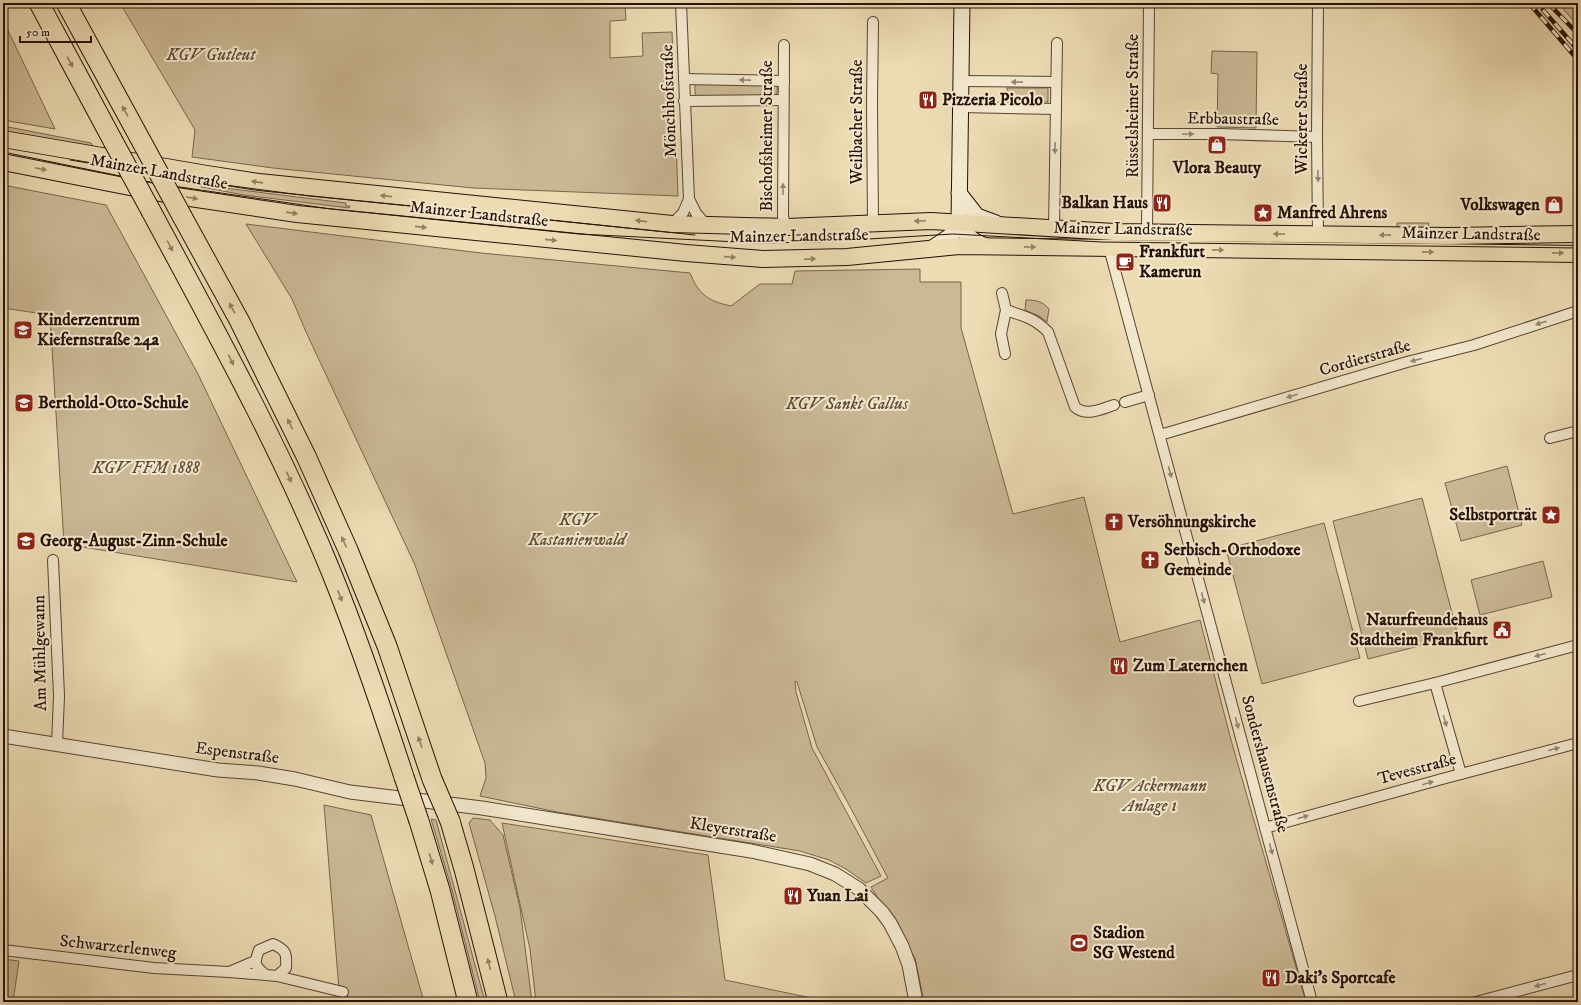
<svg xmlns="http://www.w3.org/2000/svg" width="1581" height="1005" font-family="'IM FELL DW Pica',serif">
<rect width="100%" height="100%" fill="#eddcb4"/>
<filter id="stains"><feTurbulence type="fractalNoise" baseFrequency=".005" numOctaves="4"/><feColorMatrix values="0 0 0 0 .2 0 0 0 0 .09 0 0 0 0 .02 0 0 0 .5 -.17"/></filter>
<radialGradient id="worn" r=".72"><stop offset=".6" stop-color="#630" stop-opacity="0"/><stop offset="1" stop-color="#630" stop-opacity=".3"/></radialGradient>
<!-- green -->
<g fill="#cbb996" stroke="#78654e">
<polygon points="120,3 625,3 626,20 610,21 610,58 643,56 642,33 672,32 678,196 473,188 273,168 192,157 195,130"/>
<polygon points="1558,3 1576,3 1578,5 1578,26"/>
<polygon points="3,20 55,129 3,120"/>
<polygon points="1212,51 1257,52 1256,128 1217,127 1218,74 1211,73"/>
<path d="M699,81L772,83L777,86C778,92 777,94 773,98L699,97L695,94V84Z"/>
<rect x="1007" y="88" width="41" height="14"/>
<polygon points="3,126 91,143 96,151 3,134"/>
<polygon points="3,185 106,205 198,374 297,582 64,544 50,315 3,308"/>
<polygon points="200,185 346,203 346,206 350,206 349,208 244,195 201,187"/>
<polygon points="1397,223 1429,223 1428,228 1397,231"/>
<path d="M246,224L481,253L690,273C699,295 708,301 731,306L760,284H792L795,271L920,269V282H961V328L1013,514L1084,497L1120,642L1200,620L1231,740L1306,1002H924L915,958L871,887L888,878L848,803L817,747L797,682L795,681L796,692L812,748L881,876L866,883L846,869L829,860L800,851L557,812L480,796L486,778L485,763L415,565L306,332L292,299Z"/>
<path d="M1026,300C1036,300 1042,301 1049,309L1047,322L1039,316L1025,310Z"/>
<polygon points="1507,466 1522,525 1461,541 1445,483"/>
<polygon points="1422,498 1458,636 1368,659 1333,521"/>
<polygon points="1324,523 1360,658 1262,684 1226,549"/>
<polygon points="1543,561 1552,597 1480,615 1471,580"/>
<polygon points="324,805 371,815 424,1002 340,1002"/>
<polygon points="473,818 490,820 503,835 520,908 532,1002 516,1002 495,916 469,823"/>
<polygon points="431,819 436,820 485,1002 480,1002 452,890"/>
<polygon points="502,823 708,855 725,980 831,1002 536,1002 530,949"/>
<polygon points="3,959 19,961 13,1002 3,1002"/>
</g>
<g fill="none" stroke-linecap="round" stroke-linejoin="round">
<!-- minor casing -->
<g stroke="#574432" stroke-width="12">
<g id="minor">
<polyline points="681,3 689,199 696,213 707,226"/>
<polyline points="873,22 872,103 873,223"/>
<polyline points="784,45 783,217 786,227"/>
<polyline points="684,79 784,81"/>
<polyline points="961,81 1056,82"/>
<polyline points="684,101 783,100"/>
<polyline points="961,107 1056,109"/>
<polyline points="1149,134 1219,134 1317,137"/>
<polyline points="672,224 683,213 689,199"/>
<polyline points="1054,228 1057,43"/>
<polyline points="1147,232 1149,3"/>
<polyline points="1318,235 1317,137 1318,3"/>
<polyline points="1109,248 1312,1002"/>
<polyline points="1002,293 1006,310 1001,334 1005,354"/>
<path d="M1006,310C1025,317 1033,317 1048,332L1075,407C1086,417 1101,409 1114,405"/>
<polyline points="1125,402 1149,395"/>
<polyline points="1160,435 1407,362 1474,345 1578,311"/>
<polyline points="1550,438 1578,431"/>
<polyline points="53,560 59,696 57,744"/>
<polyline points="1435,683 1461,774"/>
<polyline points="1359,701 1435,683 1578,645"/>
<polyline points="1265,828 1442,779 1578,743"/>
<polyline points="3,950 154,968 229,972"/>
<path d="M255,961L229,972L277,976L286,968C287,953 286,950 273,944L259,950C254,963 254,966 266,975"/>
<polyline points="277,976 343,992"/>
<polyline points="1476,1002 1578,975"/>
</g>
</g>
<!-- tertiary casing -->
<g stroke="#574432" stroke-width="15">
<polyline id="tertiary" points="3,736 218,770 258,773 295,779 350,792 482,808 751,851 810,864 835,874 859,889 882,912 890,923 902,946 909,965 916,1002"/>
</g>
<!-- secondary casing -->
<g stroke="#251106" stroke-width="17">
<g id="secondary">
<polyline points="959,193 977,216 996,223"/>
<path d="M959,222C965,235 973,242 987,246"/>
<polyline points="931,249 953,234 959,222 962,3"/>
</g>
</g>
<!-- primary casing -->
<g stroke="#251106" stroke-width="18">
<g id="primary">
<polyline points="3,139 207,174 259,182 672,224 786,227 931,221 1114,232 1448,236 1578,234"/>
<polyline points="3,162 170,195 297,214 686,253 763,259 847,257 959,246 1578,254"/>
</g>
</g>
<!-- motorway casing -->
<g stroke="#251106" stroke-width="21">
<g id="motorway">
<polyline points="39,3 113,141"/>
<polyline points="66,3 144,146"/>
<path d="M151,211C215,330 281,449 332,574C359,641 382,709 404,777"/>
<polyline points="183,218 239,320 306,456 348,550 387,646 432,779"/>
<polyline points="419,821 440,890 468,1002"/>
<polyline points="450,821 464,869 498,1002"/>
</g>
</g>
<!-- minor -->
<use href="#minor" stroke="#f3e8ce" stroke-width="10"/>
<!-- tertiary -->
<use href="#tertiary" stroke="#f3e8ce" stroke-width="13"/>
<!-- secondary -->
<use href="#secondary" stroke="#f3e8ce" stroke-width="15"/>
<!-- primary -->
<use href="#primary" stroke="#eddcb4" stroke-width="16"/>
<!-- motorway -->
<use href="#motorway" stroke="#eddcb4" stroke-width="19"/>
<!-- tram -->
<g stroke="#251106" stroke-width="1">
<polyline points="3,152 159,184 331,209 579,234 758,243 818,242 953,234 1102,242 1578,248"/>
<polyline points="70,160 210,183 309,196 512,216 695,235"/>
</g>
<!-- rail casing -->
<g stroke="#251106" stroke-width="4.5">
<g id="rail">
<polyline points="1529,3 1578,60"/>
<polyline points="1548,3 1578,34"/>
<polyline points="1543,10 1578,50"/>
</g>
</g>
<!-- rail -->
<use href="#rail" stroke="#f3e8ce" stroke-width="3" stroke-dasharray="9" stroke-linecap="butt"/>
<!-- motorway-bridge casing -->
<g stroke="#251106" stroke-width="21" stroke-linecap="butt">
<g id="motorway-bridge">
<polyline points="113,141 151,211"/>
<polyline points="144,146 183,218"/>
<polyline points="404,777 419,821"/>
<polyline points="432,779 450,821"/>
</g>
</g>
<!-- motorway-bridge -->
<use href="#motorway-bridge" stroke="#eddcb4" stroke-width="19"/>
</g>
<!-- one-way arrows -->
<defs><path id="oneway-solid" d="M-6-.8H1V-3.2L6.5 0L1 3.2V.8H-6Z"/></defs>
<g fill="#938166">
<use href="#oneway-solid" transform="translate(70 62) rotate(61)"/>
<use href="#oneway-solid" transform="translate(125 111) rotate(-119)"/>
<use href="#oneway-solid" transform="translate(41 169) rotate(12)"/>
<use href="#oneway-solid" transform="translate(257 182) rotate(-172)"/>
<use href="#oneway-solid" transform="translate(386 196) rotate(-174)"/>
<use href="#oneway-solid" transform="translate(192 198) rotate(9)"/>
<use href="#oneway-solid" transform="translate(292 213) rotate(8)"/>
<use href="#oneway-solid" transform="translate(641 221) rotate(-174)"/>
<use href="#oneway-solid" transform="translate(920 221) rotate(178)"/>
<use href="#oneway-solid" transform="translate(421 227) rotate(6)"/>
<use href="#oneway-solid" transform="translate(1279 234) rotate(-179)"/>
<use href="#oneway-solid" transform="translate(1385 235) rotate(-179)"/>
<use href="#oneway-solid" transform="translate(551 240) rotate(6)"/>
<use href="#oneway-solid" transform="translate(170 246) rotate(62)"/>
<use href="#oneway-solid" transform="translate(1030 247) rotate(1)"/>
<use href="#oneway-solid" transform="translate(1218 250) rotate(1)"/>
<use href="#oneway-solid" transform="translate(1428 252) rotate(1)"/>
<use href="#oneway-solid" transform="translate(1558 253) rotate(1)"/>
<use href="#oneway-solid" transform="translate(730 257) rotate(4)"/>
<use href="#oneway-solid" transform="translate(810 259) rotate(-2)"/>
<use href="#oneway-solid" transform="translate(232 308) rotate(-119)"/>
<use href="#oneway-solid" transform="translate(231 360) rotate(63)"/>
<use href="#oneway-solid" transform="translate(290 424) rotate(-116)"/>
<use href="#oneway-solid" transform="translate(289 477) rotate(65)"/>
<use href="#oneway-solid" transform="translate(344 542) rotate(-114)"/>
<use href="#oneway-solid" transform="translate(340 596) rotate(69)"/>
<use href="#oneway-solid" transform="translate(420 742) rotate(-109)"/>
<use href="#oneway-solid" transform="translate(431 859) rotate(73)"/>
<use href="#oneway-solid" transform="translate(489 964) rotate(-104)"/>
</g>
<g fill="#968774">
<use href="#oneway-solid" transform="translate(745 80) rotate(-179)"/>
<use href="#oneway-solid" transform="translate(1017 82) rotate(-179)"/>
<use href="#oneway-solid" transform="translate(1188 134)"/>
<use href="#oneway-solid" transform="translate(1055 148) rotate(91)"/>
<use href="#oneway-solid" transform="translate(1318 176) rotate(89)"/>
<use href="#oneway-solid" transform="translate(783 189) rotate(-90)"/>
<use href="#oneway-solid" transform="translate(1541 323) rotate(162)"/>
<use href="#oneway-solid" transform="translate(1416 360) rotate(165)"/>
<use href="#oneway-solid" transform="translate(1292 396) rotate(163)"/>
<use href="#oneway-solid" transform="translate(1170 472) rotate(75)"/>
<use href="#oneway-solid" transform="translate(1203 598) rotate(75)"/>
<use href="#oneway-solid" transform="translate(1540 655) rotate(165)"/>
<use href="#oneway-solid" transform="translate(1445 721) rotate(74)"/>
<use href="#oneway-solid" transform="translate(1237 723) rotate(75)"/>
<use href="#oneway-solid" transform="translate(1554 749) rotate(-14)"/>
<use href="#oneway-solid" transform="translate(1428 783) rotate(-16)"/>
<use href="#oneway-solid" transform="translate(1303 817) rotate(-16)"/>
<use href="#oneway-solid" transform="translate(1271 849) rotate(75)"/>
<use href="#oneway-solid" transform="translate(1540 985) rotate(165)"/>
</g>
<!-- icons -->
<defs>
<g id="restaurant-square" transform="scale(1)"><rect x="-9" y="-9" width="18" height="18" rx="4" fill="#8f2418" stroke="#f3e8ce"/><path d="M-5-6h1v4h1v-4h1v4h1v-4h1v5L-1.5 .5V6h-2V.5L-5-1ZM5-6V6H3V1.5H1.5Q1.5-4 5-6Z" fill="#fff"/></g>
<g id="shop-square" transform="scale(1)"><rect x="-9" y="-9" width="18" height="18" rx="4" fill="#8f2418" stroke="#f3e8ce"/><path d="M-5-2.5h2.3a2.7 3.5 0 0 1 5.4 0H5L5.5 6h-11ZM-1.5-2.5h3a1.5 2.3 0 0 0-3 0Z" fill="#fff"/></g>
<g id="sight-square" transform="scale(1)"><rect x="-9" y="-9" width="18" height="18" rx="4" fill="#8f2418" stroke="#f3e8ce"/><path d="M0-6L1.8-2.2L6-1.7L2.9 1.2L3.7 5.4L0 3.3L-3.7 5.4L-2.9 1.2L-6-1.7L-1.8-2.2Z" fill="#fff"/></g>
<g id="cafe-square" transform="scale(1)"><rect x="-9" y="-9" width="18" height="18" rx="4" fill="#8f2418" stroke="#f3e8ce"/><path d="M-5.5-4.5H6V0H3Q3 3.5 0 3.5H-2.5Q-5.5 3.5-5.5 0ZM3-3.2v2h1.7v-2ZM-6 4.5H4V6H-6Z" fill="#fff"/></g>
<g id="school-square" transform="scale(1)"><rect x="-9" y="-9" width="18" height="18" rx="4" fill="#8f2418" stroke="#f3e8ce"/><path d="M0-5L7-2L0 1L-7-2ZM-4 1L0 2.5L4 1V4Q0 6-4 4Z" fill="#fff"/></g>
<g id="church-square" transform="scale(1)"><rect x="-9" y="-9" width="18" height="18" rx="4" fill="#8f2418" stroke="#f3e8ce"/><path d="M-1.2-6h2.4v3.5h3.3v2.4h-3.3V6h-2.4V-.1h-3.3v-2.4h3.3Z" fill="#fff"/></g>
<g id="civic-square" transform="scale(1)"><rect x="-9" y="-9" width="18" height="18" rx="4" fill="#8f2418" stroke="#f3e8ce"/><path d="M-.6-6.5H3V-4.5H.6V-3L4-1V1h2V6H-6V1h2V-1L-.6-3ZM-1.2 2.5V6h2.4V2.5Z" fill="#fff"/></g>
<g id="stadium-square" transform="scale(1)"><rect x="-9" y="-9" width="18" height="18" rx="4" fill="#8f2418" stroke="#f3e8ce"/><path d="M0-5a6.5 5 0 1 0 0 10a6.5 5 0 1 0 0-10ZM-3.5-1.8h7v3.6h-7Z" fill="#fff"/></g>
</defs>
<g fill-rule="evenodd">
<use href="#restaurant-square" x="928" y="100"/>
<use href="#shop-square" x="1217" y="145"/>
<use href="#restaurant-square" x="1162" y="203"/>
<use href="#shop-square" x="1554" y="205"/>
<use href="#sight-square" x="1263" y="213"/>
<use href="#cafe-square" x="1125" y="262"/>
<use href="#school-square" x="23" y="330"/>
<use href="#school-square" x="24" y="403"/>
<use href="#sight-square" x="1551" y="515"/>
<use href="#church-square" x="1114" y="522"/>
<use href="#school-square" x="26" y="541"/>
<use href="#church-square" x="1150" y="560"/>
<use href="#civic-square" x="1502" y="630"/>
<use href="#restaurant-square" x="1119" y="666"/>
<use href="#restaurant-square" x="793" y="896"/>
<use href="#stadium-square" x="1079" y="943"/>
<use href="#restaurant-square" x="1271" y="978"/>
</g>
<g text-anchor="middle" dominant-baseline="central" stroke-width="4" stroke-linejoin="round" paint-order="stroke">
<!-- park labels -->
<g font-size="17" font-style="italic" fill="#5f4c38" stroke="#f3e8ce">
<text x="211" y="55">KGV Gutleut</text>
<text x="847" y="404">KGV Sankt Gallus</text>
<text x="146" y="468">KGV FFM 1888</text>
<text x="577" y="520">KGV<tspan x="577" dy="20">Kastanienwald</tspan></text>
<text x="1150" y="786">KGV Ackermann<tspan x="1150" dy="20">Anlage 1</tspan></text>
</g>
<!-- poi labels -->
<g font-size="17" font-weight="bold" fill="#251106" stroke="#f3e8ce" text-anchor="start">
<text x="942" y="100">Pizzeria Picolo</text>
<text x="1217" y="168" text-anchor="middle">Vlora Beauty</text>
<text x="1148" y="203" text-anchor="end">Balkan Haus</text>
<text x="1540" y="205" text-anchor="end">Volkswagen</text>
<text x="1277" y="213">Manfred Ahrens</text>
<text x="1139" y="252">Frankfurt<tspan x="1139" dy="20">Kamerun</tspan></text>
<text x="37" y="320">Kinderzentrum<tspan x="37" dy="20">Kiefernstraße 24a</tspan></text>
<text x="38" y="403">Berthold-Otto-Schule</text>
<text x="1537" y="515" text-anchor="end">Selbstporträt</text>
<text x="1128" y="522">Versöhnungskirche</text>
<text x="40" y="541">Georg-August-Zinn-Schule</text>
<text x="1164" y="550">Serbisch-Orthodoxe<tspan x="1164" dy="20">Gemeinde</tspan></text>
<text x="1488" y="620" text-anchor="end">Naturfreundehaus<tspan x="1488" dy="20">Stadtheim Frankfurt</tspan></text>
<text x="1133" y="666">Zum Laternchen</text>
<text x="807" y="896">Yuan Lai</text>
<text x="1093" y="933">Stadion<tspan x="1093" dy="20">SG Westend</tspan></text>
<text x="1285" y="978">Daki's Sportcafe</text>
</g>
<!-- street labels -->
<g font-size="17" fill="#251106" stroke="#f3e8ce">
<text transform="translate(669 101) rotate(-92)">Mönchhofstraße</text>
<text transform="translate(1133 106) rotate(-90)">Rüsselsheimer Straße</text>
<text transform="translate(1233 119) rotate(1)">Erbbaustraße</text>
<text transform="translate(1302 119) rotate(-90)">Wickerer Straße</text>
<text transform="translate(857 122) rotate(-90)">Weilbacher Straße</text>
<text transform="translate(767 136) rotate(-90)">Bischofsheimer Straße</text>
<text transform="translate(159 172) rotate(10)">Mainzer Landstraße</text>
<text transform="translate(479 214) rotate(6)">Mainzer Landstraße</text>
<text transform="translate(1123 229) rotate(1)">Mainzer Landstraße</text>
<text transform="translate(1471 234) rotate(1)">Mainzer Landstraße</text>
<text transform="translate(799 236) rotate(-1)">Mainzer Landstraße</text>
<text transform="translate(1365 358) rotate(-16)">Cordierstraße</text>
<text transform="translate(40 653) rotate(-91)">Am Mühlgewann</text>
<text transform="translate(237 753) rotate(7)">Espenstraße</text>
<text transform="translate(1265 764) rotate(75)">Sondershausenstraße</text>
<text transform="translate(1417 769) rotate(-15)">Tevesstraße</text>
<text transform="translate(733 830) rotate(9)">Kleyerstraße</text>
<text transform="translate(118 947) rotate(6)">Schwarzerlenweg</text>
</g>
</g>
<!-- margin -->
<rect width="1581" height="1005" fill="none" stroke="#eddcb4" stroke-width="16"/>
<rect x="4" y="4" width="1573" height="997" fill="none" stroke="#251106" stroke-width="2"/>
<rect x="8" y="8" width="1565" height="989" fill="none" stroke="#251106"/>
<!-- scale -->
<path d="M20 36v6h71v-6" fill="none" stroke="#251106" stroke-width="2"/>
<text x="26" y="36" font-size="12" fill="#251106" stroke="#f3e8ce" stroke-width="3" paint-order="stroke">50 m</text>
<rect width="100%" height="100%" filter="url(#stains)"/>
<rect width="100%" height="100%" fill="url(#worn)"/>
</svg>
